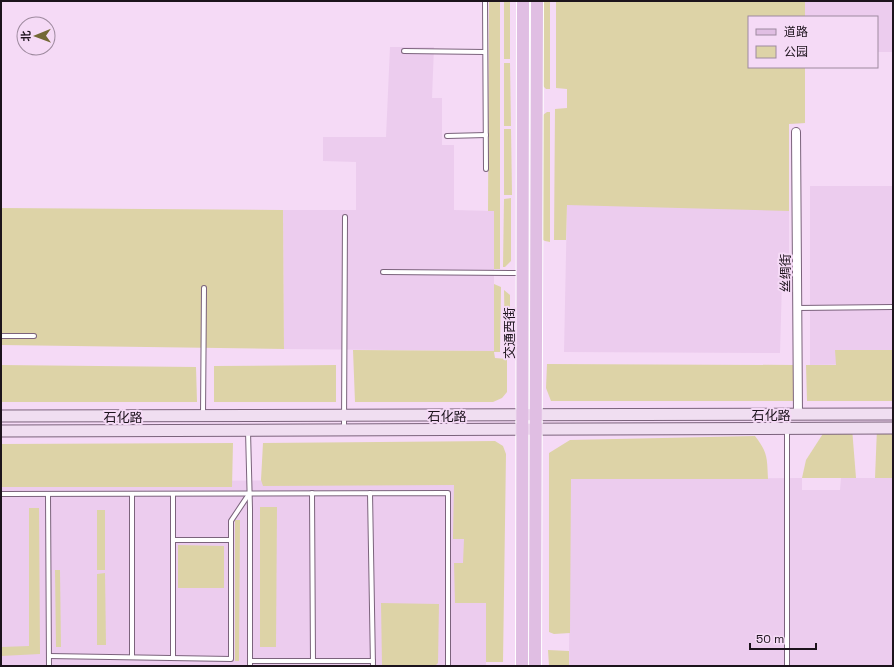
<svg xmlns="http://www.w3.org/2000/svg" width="894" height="667" font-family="'Space Grotesk','Noto Sans SC',sans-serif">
<rect width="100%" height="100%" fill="#f5daf6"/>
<!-- built -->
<g fill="#ecccee">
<polygon points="568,1 893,1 893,52 877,52 877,17 749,17 749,67 805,67 805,123 789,124 789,282 782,282 780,353 564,352 567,205"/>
<polygon points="390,47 434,47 432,98 442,98 442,145 454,145 454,210 494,211 494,351 284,349 283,210 356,210 356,162 323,161 323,137 386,137"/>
<polygon points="810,186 893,186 893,364 810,365"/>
<polygon points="802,478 802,490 840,490 841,478 893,478 893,666 569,666 570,479"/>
<polygon points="487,479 486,666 1,666 1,482"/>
</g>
<!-- green -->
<g fill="#ddd3a7">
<polygon points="489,1 500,1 500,269 494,269 494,211 488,211"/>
<rect x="504" y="1" width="6" height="58"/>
<polygon points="543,1 550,1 550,89 546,89 543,86"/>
<polygon points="556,1 805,1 805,17 749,17 749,67 805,67 805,123 789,124 789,211 567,205 566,240 554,240 555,109 567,108 567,89 556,88"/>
<polygon points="504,63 510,63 511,126 504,126"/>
<polygon points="547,112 550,112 550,242 545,241 543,240 543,115"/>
<polygon points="504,129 511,129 512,195 504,195"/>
<polygon points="511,198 511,261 505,267 503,267 504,199"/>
<polygon points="1,208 283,210 284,349 1,345"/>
<polygon points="494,284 501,287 500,352 494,352 495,358 507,359 507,392 502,398 493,402 355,402 353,350 494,351"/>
<polygon points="504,290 510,295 510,349 505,349"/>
<polygon points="835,350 893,350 893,401 807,401 806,365 836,365"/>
<polygon points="547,364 793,365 794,401 551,401 546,388"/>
<polygon points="1,365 196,367 197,402 1,402"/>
<polygon points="336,365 336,402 214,402 214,366"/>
<polygon points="852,428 856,478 802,478 806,460 826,429"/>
<polygon points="877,428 893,429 893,478 875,478"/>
<path d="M755,436C768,453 767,458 768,479H571L570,633L554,634L549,632V453L570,440Z"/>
<polygon points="495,441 503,446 506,454 503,662 486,662 486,603 455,603 454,563 463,563 464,539 453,539 454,485 263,486 261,480 263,443"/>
<polygon points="233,443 232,487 1,487 1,444"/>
<polygon points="260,507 277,507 276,647 260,647"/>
<polygon points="29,508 39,508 40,654 1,656 1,647 29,646"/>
<rect x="97" y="510" width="8" height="60"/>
<polygon points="235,520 240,520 239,661 235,661"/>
<polygon points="178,545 224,546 224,588 178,588"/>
<polygon points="55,570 60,570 61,647 56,647"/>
<polygon points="105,573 106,645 97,645 97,574"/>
<polygon points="381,603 439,604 438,663 435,666 382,665"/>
<polygon points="548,650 569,651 569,666 549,666"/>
</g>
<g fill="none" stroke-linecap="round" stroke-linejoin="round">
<!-- lane casing -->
<g stroke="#7b637c" stroke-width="6">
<g id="lane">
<polyline points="485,1 486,169"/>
<polyline points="404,51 485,52"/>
<polyline points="447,136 486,135"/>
<polyline points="383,272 520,273"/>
<polyline points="797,308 893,307"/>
<polyline points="1,336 34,336"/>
<polyline points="203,415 204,288"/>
<polyline points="344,428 345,217"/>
<polyline points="248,431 250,509 250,666"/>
<polyline points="312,493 313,661"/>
<polyline points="370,493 373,666"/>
<polyline points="1,494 448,493 448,666"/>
<polyline points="48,495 49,666"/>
<polyline points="173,540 231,540"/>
<polyline points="49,656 231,659 231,521 249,494"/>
<polyline points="132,657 132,494"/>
<polyline points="173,658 173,494"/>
<polyline points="250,661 373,661"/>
<polyline points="787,666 787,429"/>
</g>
</g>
<!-- street casing -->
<g stroke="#7b637c" stroke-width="10">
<polyline id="street" points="796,132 798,414"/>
</g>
<!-- secondary casing -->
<g stroke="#7b637c" stroke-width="13">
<g id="secondary">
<polyline points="1,416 893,414"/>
<polyline points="1,431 893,428"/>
</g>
</g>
<!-- primary casing -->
<g stroke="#fff" stroke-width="14">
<g id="primary">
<polyline points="522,666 523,1"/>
<polyline points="535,666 537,1"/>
</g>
</g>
<!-- lane -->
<use href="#lane" stroke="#fff" stroke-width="4"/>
<!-- street -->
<use href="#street" stroke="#fff" stroke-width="8"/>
<!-- secondary -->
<use href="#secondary" stroke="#f0def1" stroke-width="11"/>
<!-- primary -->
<use href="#primary" stroke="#e0bee3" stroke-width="12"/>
</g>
<g text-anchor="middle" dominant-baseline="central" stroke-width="4" stroke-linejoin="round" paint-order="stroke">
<!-- street labels -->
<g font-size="13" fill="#1c131c" stroke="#f5daf6">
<text transform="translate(785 273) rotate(-90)">丝绸街</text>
<text transform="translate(509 333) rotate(-90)">交通西街</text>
<text x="771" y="415">石化路</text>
<text x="447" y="416">石化路</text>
<text x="123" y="417">石化路</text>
</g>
</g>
<!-- border -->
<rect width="894" height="667" fill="none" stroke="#1c131c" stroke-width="4"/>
<!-- legend -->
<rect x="748" y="16" width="130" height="52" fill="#f5daf6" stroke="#9e8a9f"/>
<rect x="756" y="29" width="20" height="6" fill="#e0bee3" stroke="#9e8a9f"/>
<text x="784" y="36" font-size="12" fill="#1c131c">道路</text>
<rect x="756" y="46" width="20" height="12" fill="#ddd3a7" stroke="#9e8a9f"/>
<text x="784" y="56" font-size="12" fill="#1c131c">公园</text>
<!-- north arrow -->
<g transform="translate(36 36) rotate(269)"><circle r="19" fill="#f5daf6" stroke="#9e8a9f"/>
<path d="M0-3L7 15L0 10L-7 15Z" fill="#736835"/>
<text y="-6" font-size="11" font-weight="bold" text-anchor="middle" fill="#1c131c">北</text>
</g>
<!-- scale -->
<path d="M750 643v6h66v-6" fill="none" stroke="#1c131c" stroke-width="2"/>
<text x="756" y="643" font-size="12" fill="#1c131c" stroke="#f5daf6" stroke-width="3" paint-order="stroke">50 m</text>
</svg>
